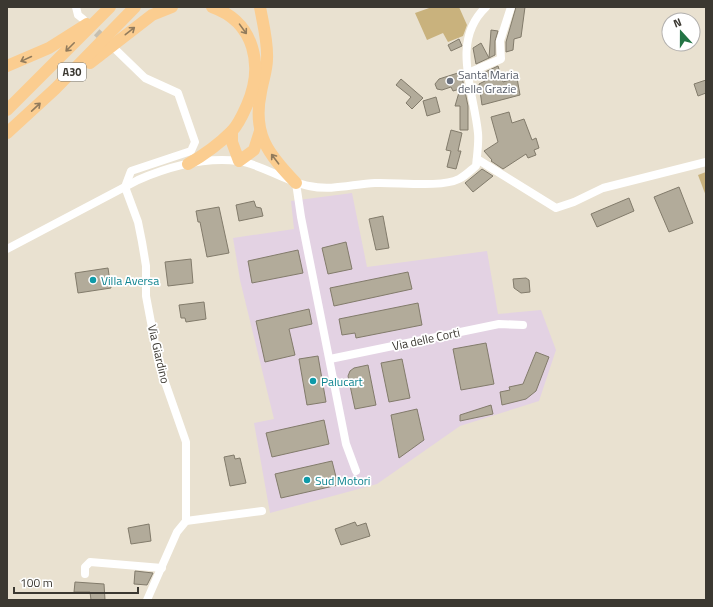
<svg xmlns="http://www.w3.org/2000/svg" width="713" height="607" font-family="'Titillium Web',sans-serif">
<rect width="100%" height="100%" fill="#e9e1d0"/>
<!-- industrial -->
<polygon fill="#e3d2e3" points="352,193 367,267 487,251 498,314 541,310 556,350 539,401 460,426 377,484 270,513 254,423 274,419 240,280 233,238 294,229 291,201"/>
<!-- green -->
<g fill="#c9b27d">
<polygon points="432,7 459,7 467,25 463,36 448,42 443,33 427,40 415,13"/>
<polygon points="706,172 706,196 698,175"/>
</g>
<!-- building -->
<g fill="#b2ab9a" stroke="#827b6b">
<polygon points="516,7 525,7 521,37 514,39 513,50 506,52 506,42"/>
<polygon points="491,30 498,31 495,41 495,55 489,58"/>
<polygon points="459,39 462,46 451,51 448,45"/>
<polygon points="481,43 489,58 476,64 473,48"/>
<polygon points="498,66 503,82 517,78 520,95 482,105 479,84 485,81 483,73"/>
<polygon points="461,72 468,106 468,130 460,130 460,106 455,106 460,89 453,91 451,87 442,90 437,89 435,84 439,79"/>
<polygon points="401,79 423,98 412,109 406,103 411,97 396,85"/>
<polygon points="706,80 706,93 698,96 694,84"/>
<polygon points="436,97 440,112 427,116 423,101"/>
<polygon points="509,112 512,123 524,119 532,140 536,138 539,148 534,150 536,155 528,158 526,154 503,169 491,161 492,160 484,151 498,142 491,117"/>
<polygon points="451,130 462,133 458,151 461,151 456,169 447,167 451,151 446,150"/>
<polygon points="482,169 493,176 473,192 465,183"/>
<polygon points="679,187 693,223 669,232 654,197"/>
<polygon points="629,198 634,211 597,227 591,214"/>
<polygon points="254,201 256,207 261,208 263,216 239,221 236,205"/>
<polygon points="219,207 229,253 207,257 200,222 198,222 196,211"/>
<polygon points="383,216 389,248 376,250 369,219"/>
<polygon points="346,242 352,269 328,274 322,248"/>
<polygon points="298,250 303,273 252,283 248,261"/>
<polygon points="191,259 193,283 168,286 165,262"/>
<polygon points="108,268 111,288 78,293 75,273"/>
<polygon points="408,272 412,289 334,306 330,288"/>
<polygon points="526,278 529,280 530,292 521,293 514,288 513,279"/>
<polygon points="204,302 206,319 186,322 185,318 181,318 179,305"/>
<polygon points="418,303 422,325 356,338 355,333 342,335 339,319"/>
<polygon points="309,309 312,324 289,329 295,355 265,362 256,321"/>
<polygon points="486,343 494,384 461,390 453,349"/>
<polygon points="536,352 549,357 536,391 526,399 502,405 500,392 510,390 509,387 523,384"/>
<polygon points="318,356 326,402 307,405 299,359"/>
<polygon points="402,359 410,398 389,402 381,363"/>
<polygon points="368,365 376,405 355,409 348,376 350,371 354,368"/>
<polygon points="491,405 493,414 460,421 460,415"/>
<polygon points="417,409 424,440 399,458 391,415"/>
<polygon points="324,420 329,444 272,457 266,433"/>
<polygon points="234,455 235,459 240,458 246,483 230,486 224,457"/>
<polygon points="332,461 338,485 281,498 275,474"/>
<polygon points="355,522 357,526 366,523 370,536 341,545 335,529"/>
<polygon points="149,524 151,541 131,544 128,528"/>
<polygon points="135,571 153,573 147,585 134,584"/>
<polygon points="75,582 104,584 105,600 91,600 90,592 74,592"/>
</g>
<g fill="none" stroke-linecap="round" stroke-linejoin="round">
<!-- minor-tunnel -->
<polyline stroke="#c6bfb0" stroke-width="8" stroke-dasharray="8 4" stroke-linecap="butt" points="88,24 107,42"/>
<!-- minor -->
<g stroke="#fff" stroke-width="8">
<polyline points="76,7 78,15 83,19"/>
<polyline points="114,48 145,78 178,93 195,142 191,151 131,171 125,187 138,222 142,242 146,266 146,296 159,365 186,442 186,521"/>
<polyline points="468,73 501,59 500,41 511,7"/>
<polyline points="477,159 556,208 574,202 603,188 706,162"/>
<polyline points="296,183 301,217 346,444 356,471"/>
<path d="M7,249L138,180C168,167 204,157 238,161C259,163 286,182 309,186C332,191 353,184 375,183C397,182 441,188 459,179C465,176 471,170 476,166C477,155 479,143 478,133C474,91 450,41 486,7"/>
<polyline points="330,359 499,324 523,325"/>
<polyline points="85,574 85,567 90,562 162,568"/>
<polyline points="147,600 177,532 186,521 262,511"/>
</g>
<!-- highway -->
<g stroke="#fbcd90" stroke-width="12">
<path d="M260,7C263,24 268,42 267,59C267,70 263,80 261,92C252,134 268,154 296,183"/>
<polyline points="90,63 152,15 172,7"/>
<polyline points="7,66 49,48 87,24"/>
<polyline points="7,110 110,7"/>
<polyline points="232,131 232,142 239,161 254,150 260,131"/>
<polyline points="7,133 55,89 135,7"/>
<path d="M188,164C204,155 219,144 232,131C239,124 243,114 247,105C264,66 255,22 212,7"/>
</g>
</g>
<!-- one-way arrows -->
<defs><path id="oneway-shaft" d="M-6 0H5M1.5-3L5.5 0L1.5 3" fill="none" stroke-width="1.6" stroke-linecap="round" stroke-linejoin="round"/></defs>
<g stroke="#917b5c">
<use href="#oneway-shaft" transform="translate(243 29) rotate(54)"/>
<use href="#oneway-shaft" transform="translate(130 31) rotate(-38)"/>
<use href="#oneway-shaft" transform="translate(70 47) rotate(135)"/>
<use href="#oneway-shaft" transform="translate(26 59) rotate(155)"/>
<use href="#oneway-shaft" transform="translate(36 107) rotate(-43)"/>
<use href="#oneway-shaft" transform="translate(275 159) rotate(-127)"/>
</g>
<!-- markers -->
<circle fill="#6b7280" stroke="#fff" stroke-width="1.5" cx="450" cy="81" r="4"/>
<g fill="#0f9aa8" stroke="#fff" stroke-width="1.5">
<circle cx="93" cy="280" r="4"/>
<circle cx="313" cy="381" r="4"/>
<circle cx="307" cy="480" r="4"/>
</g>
<g text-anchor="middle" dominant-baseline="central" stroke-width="3.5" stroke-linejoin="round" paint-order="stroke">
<!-- shield labels -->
<rect fill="#fff" stroke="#76746f" stroke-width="1" x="58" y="63" width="28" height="18" rx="3"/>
<g font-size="11" font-weight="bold" fill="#3b3831">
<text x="72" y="72">A30</text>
</g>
<!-- worship labels -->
<g font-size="12" fill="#5b616d" stroke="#fff" text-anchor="start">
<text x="458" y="74">Santa Maria<tspan x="458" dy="14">delle Grazie</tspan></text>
</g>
<!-- culture labels -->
<g font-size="12" fill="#0d838f" stroke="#fff" text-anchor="start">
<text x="101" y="280">Villa Aversa</text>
<text x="321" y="381">Palucart</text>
<text x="315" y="480">Sud Motori</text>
</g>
<!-- street labels -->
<g font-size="12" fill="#3b3831" stroke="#fff">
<text transform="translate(426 339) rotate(-12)">Via delle Corti</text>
<text transform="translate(159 354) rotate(77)">Via Giardino</text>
</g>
</g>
<!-- border -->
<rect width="713" height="607" fill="none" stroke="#3b3831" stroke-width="16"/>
<!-- north arrow -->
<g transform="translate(681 32) rotate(339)"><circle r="19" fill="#ffffff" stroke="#b1afad"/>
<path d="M0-3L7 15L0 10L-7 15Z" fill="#237445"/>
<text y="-6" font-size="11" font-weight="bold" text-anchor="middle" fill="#3b3831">N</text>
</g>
<!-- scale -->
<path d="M14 587v6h124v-6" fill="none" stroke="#3b3831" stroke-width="2"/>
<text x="20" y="587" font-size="12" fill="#3b3831" stroke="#ffffff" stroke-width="3" paint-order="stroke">100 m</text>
</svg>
